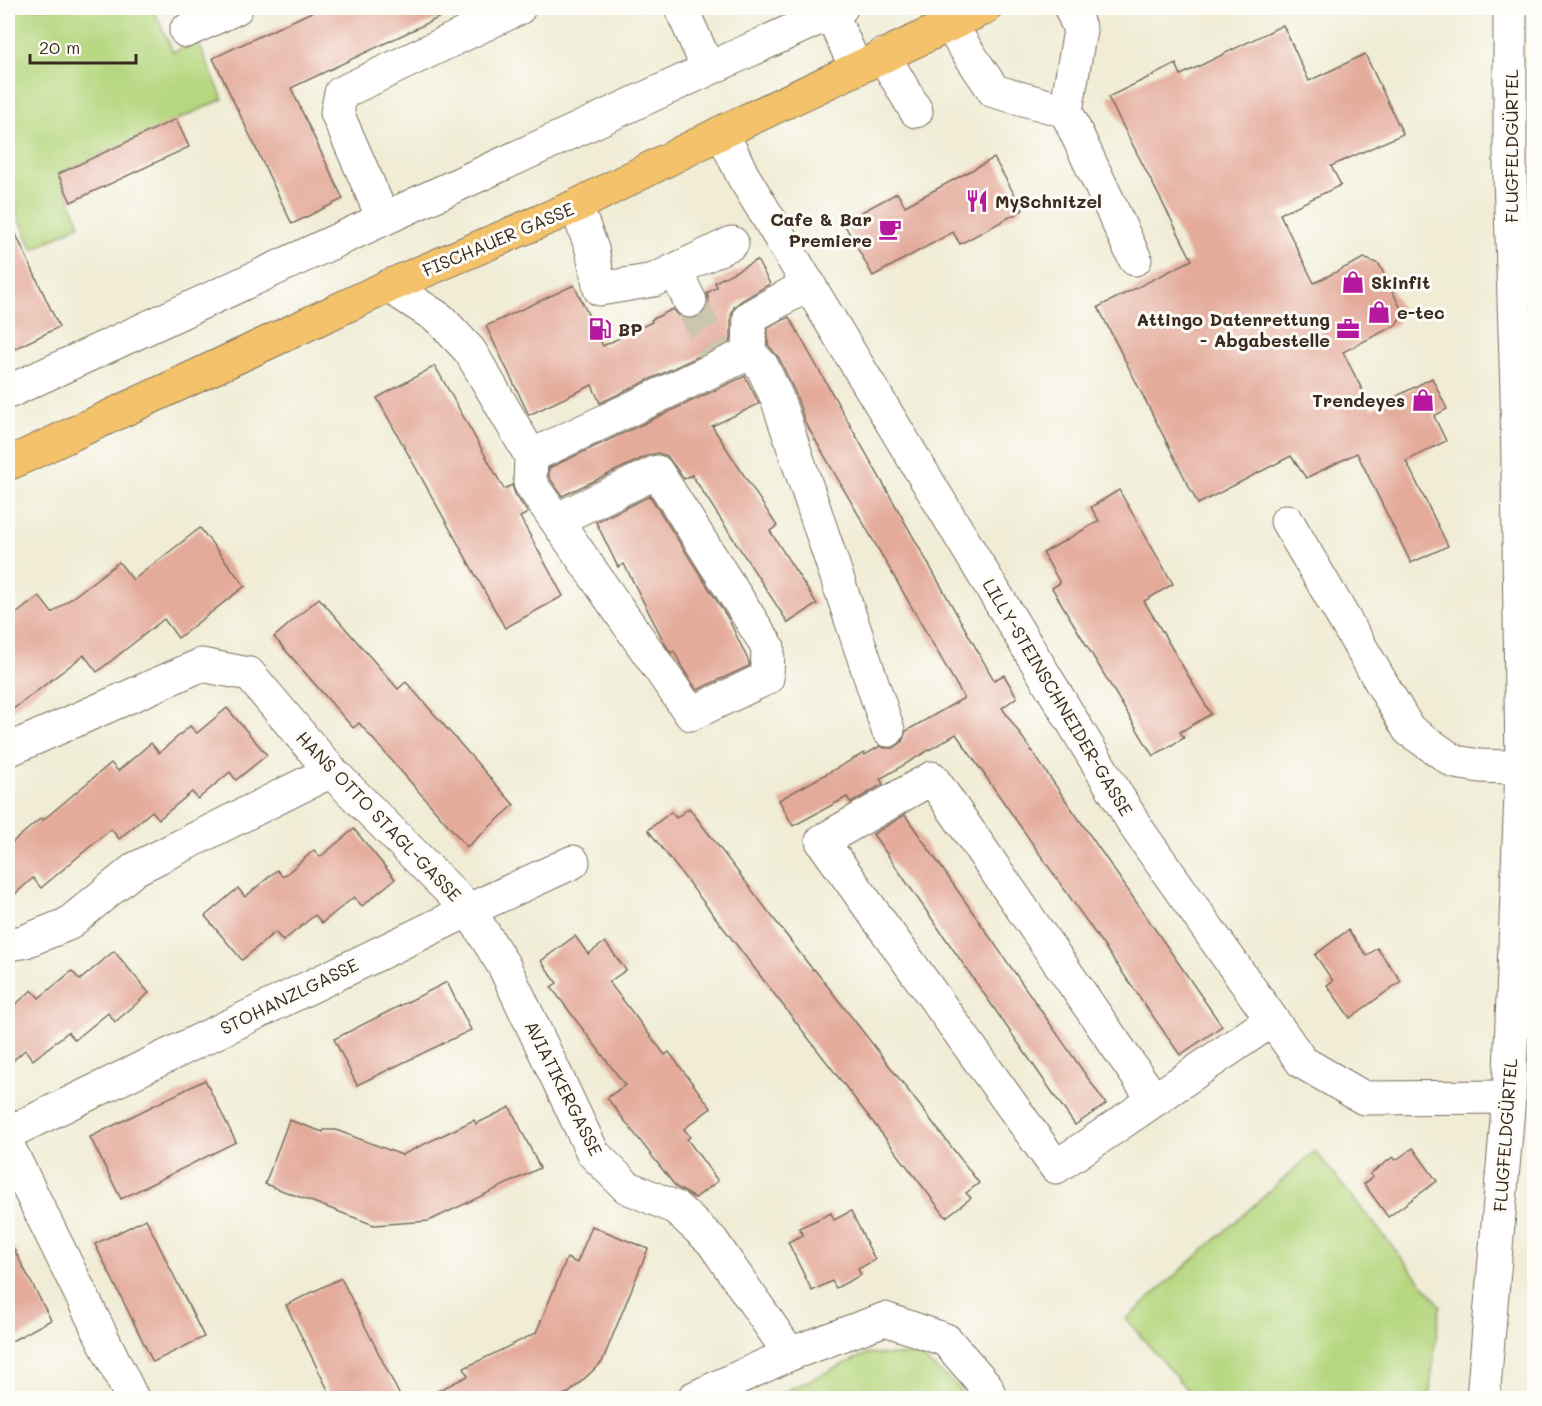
<svg xmlns="http://www.w3.org/2000/svg" width="1542" height="1406" font-family="Mali,sans-serif">
<rect width="100%" height="100%" fill="#fdfcf7"/>
<filter id="ink" filterUnits="userSpaceOnUse"><feTurbulence type="fractalNoise" baseFrequency=".0167" numOctaves="2"/><feDisplacementMap in="SourceGraphic" scale="12" xChannelSelector="R" yChannelSelector="G"/><feConvolveMatrix kernelMatrix="1 2 1 2 8 2 1 2 1" color-interpolation-filters="sRGB"/></filter>
<filter id="wash" filterUnits="userSpaceOnUse"><feTurbulence type="fractalNoise" baseFrequency=".008" numOctaves="4" result="noise"/><feDisplacementMap in="SourceGraphic" scale="24" xChannelSelector="R" yChannelSelector="G"/><feGaussianBlur stdDeviation="1.35" result="paint"/><feColorMatrix in="noise" values="0 0 0 0 0 0 0 0 0 0 0 0 0 0 0 0 0 1.4 0 .05"/><feComposite in="paint" operator="in"/></filter>
<g filter="url(#wash)">
<rect width="100%" height="100%" fill="#f0ecd5"/>
<!-- green -->
<g fill="#b5d77f" stroke="#78804e" stroke-width="1.5">
<polygon points="8,8 153,8 173,52 198,42 223,99 58,174 80,224 33,250 8,193"/>
<polygon points="1315,1151 1440,1305 1429,1398 1194,1398 1126,1319"/>
<polygon points="866,1354 920,1356 958,1387 964,1398 771,1398"/>
</g>
<g id="blocks">
<!-- building -->
<g fill="#e4ab9b">
<polygon points="320,8 459,8 291,88 343,199 292,224 213,58"/>
<polygon points="1283,25 1309,81 1365,54 1403,134 1331,166 1341,185 1280,214 1314,283 1364,258 1379,264 1403,313 1396,325 1343,352 1372,409 1432,378 1447,409 1434,416 1446,441 1406,461 1448,546 1411,563 1357,453 1306,478 1291,456 1198,504 1098,307 1192,260 1108,97 1176,64 1181,75"/>
<polygon points="176,119 189,147 71,202 58,174"/>
<polygon points="994,158 1023,210 960,244 953,232 873,276 843,222 897,193 905,206"/>
<polygon points="8,217 59,327 8,352"/>
<polygon points="757,260 770,284 741,301 734,307 731,316 731,341 600,403 592,385 529,415 486,326 574,285 603,346 652,322 651,320 673,309 679,316 688,320 699,318 706,311 709,303 707,293 717,287 715,282"/>
<polygon points="789,317 994,680 1004,675 1017,697 1002,708 1222,1026 1180,1055 956,734 880,779 883,784 851,803 847,797 793,826 779,800 864,753 865,755 880,746 885,748 894,748 902,742 906,731 964,698 805,422 795,392 779,358 768,345 768,328"/>
<polygon points="435,366 504,489 512,485 515,494 528,513 520,517 563,596 505,628 377,398"/>
<polygon points="745,376 759,404 712,426 777,526 770,531 817,604 788,623 692,475 684,479 667,456 658,453 649,455 562,496 549,477 549,468"/>
<polygon points="1119,490 1173,584 1144,601 1211,714 1180,732 1184,738 1153,756 1052,588 1060,583 1043,553 1099,521 1091,507"/>
<polygon points="650,496 729,620 749,662 749,666 697,690 683,669 674,651 671,653 665,644 624,564 618,567 596,522"/>
<polygon points="200,528 245,586 178,638 164,619 97,672 84,655 8,713 8,620 39,596 52,613 119,562 133,580"/>
<polygon points="319,598 398,689 406,682 514,805 467,847 359,723 353,728 274,637"/>
<polygon points="227,708 267,755 236,780 230,772 198,799 192,792 159,819 152,811 119,839 111,829 41,888 33,878 8,900 8,846 41,818 43,820 111,763 118,771 151,743 159,753 190,726 197,733"/>
<polygon points="689,808 813,970 814,969 878,1051 979,1183 966,1193 971,1198 946,1217 648,830 671,812 676,818"/>
<polygon points="905,815 1106,1104 1075,1125 873,834"/>
<polygon points="354,829 395,879 362,906 354,897 322,923 315,915 283,941 275,932 242,960 205,916 238,888 245,897 277,870 283,877 314,850 320,857"/>
<polygon points="1348,930 1367,956 1377,948 1401,981 1350,1018 1327,985 1333,981 1315,955"/>
<polygon points="575,936 588,954 605,942 626,970 609,982 665,1055 669,1052 711,1108 684,1129 690,1137 687,1139 718,1181 695,1198 676,1187 607,1098 625,1085 551,987 557,983 541,961"/>
<polygon points="114,951 149,993 115,1022 108,1013 75,1040 68,1032 33,1060 25,1050 8,1065 8,1011 32,990 39,998 72,971 80,980"/>
<polygon points="447,982 471,1030 357,1085 334,1039"/>
<polygon points="205,1080 236,1142 121,1199 90,1137"/>
<polygon points="510,1107 540,1168 429,1221 374,1225 265,1184 289,1120 323,1132 324,1130 336,1130 402,1155 474,1120 476,1124"/>
<polygon points="1413,1148 1437,1181 1388,1217 1364,1184 1373,1177 1370,1174 1393,1157 1396,1160"/>
<polygon points="851,1211 875,1260 858,1269 861,1275 836,1288 832,1281 812,1291 788,1242 803,1235 799,1228 831,1213 834,1220"/>
<polygon points="146,1219 204,1337 153,1362 95,1244"/>
<polygon points="592,1226 648,1249 602,1362 570,1392 557,1398 423,1398 468,1376 464,1368 536,1333 567,1258 577,1263"/>
<polygon points="8,1238 51,1320 8,1343"/>
<polygon points="341,1278 401,1398 332,1398 286,1305"/>
</g>
</g>
</g>
<g filter="url(#ink)">
<use href="#blocks" fill-opacity="0" stroke="#7a6e5e" stroke-width="1.5"/>
<g fill="none" stroke-linecap="round" stroke-linejoin="round">
<!-- minor-tunnel -->
<polyline stroke="#ccc5b0" stroke-width="33" stroke-dasharray="33 16" stroke-linecap="butt" points="690,301 714,350"/>
<!-- minor casing -->
<g stroke="#7a6e5e" stroke-width="35">
<g id="minor">
<polyline points="681,8 708,68"/>
<polyline points="829,8 856,68"/>
<polyline points="949,24 994,91 1066,111 1135,259"/>
<polyline points="186,31 236,8"/>
<polyline points="883,55 916,111"/>
<polyline points="1066,111 1080,30 1071,8"/>
<polyline points="722,132 743,176 1138,830 1302,1062 1364,1098 1509,1097"/>
<polyline points="576,206 592,249 600,289 654,280 732,243"/>
<polyline points="383,218 337,113 341,93 519,8"/>
<polyline points="675,270 690,301"/>
<polyline points="389,286 440,319 470,351 531,456 749,353 750,317 809,284"/>
<polyline points="749,353 762,366 777,398 888,730"/>
<polyline points="8,392 841,8"/>
<polyline points="531,456 530,483 556,520 657,472 768,647 767,678 691,714 556,520"/>
<polyline points="1287,521 1409,730 1455,762 1480,766 1534,768"/>
<polyline points="8,750 201,665 249,674 331,771 469,910 504,966 593,1153 627,1187 676,1208 712,1241 790,1354 885,1319 946,1340 986,1386 990,1398"/>
<polyline points="8,944 23,942 68,924 135,869 331,771"/>
<polyline points="1154,1100 932,778 822,841 1056,1167 1272,1020"/>
<polyline points="8,1133 469,910 573,862"/>
<polyline points="8,1146 132,1398"/>
<polyline points="694,1398 790,1354"/>
<polyline points="1483,1398 1509,1097 1522,768 1517,392 1510,176 1510,8"/>
</g>
</g>
<!-- major casing -->
<g stroke="#7a6e5e" stroke-width="35">
<polyline id="major" points="8,464 389,286 576,206 722,132 985,8"/>
</g>
<!-- minor -->
<use href="#minor" stroke="#fff" stroke-width="33"/>
<!-- major -->
<use href="#major" stroke="#f3c26a" stroke-width="33"/>
</g>
</g>
<!-- icons -->
<defs>
<g id="restaurant-bare" transform="scale(1.8)"><path d="M-5-6h1v4h1v-4h1v4h1v-4h1v5L-1.5 .5V6h-2V.5L-5-1ZM5-6V6H3V1.5H1.5Q1.5-4 5-6Z" fill="#b5179e" stroke="#fdfcf7" stroke-width="2.5" paint-order="stroke"/></g>
<g id="cafe-bare" transform="scale(1.8)"><path d="M-5.5-4.5H6V0H3Q3 3.5 0 3.5H-2.5Q-5.5 3.5-5.5 0ZM3-3.2v2h1.7v-2ZM-6 4.5H4V6H-6Z" fill="#b5179e" stroke="#fdfcf7" stroke-width="2.5" paint-order="stroke"/></g>
<g id="shop-bare" transform="scale(1.8)"><path d="M-5-2.5h2.3a2.7 3.5 0 0 1 5.4 0H5L5.5 6h-11ZM-1.5-2.5h3a1.5 2.3 0 0 0-3 0Z" fill="#b5179e" stroke="#fdfcf7" stroke-width="2.5" paint-order="stroke"/></g>
<g id="fuel-bare" transform="scale(1.8)"><path d="M-5.5-6h7V0h2V4h1.3V-2.5L3-4.5l.8-.8L6-3V5H2.5V1h-1V6h-7ZM-4.2-4.7v3.2H.2V-4.7Z" fill="#b5179e" stroke="#fdfcf7" stroke-width="2.5" paint-order="stroke"/></g>
<g id="office-bare" transform="scale(1.8)"><path d="M-6-3h4V-5.5h4V-3h4V5H-6ZM-1-4.5V-3h2v-1.5ZM-6 0V1H6V0Z" fill="#b5179e" stroke="#fdfcf7" stroke-width="2.5" paint-order="stroke"/></g>
</defs>
<g fill-rule="evenodd">
<use href="#restaurant-bare" x="977" y="201"/>
<use href="#cafe-bare" x="890" y="229"/>
<use href="#shop-bare" x="1353" y="282"/>
<use href="#shop-bare" x="1379" y="312"/>
<use href="#fuel-bare" x="600" y="329"/>
<use href="#office-bare" x="1348" y="329"/>
<use href="#shop-bare" x="1423" y="400"/>
</g>
<g text-anchor="middle" dominant-baseline="central" stroke-width="6" stroke-linejoin="round" paint-order="stroke">
<!-- street labels -->
<g font-size="18" fill="#3b2a1e" stroke="#fdfcf7">
<text transform="translate(1511 146) rotate(-90)">FLUGFELDGÜRTEL</text>
<text transform="translate(498 239) rotate(-23)">FISCHAUER GASSE</text>
<text transform="translate(1058 697) rotate(59)">LILLY-STEINSCHNEIDER-GASSE</text>
<text transform="translate(379 816) rotate(46)">HANS OTTO STAGL-GASSE</text>
<text transform="translate(289 996) rotate(-26)">STOHANZLGASSE</text>
<text transform="translate(564 1088) rotate(63)">AVIATIKERGASSE</text>
<text transform="translate(1505 1135) rotate(-86)">FLUGFELDGÜRTEL</text>
</g>
<!-- poi labels -->
<g font-size="18" font-weight="bold" fill="#3b2a1e" stroke="#fdfcf7" text-anchor="start">
<text x="995" y="201">MySchnitzel</text>
<text x="872" y="219" text-anchor="end">Cafe &amp; Bar<tspan x="872" dy="21">Premiere</tspan></text>
<text x="1371" y="282">Skinfit</text>
<text x="1397" y="312">e-tec</text>
<text x="1330" y="319" text-anchor="end">Attingo Datenrettung<tspan x="1330" dy="21">- Abgabestelle</tspan></text>
<text x="618" y="329">BP</text>
<text x="1405" y="400" text-anchor="end">Trendeyes</text>
</g>
</g>
<!-- margin -->
<rect width="1542" height="1406" fill="none" stroke="#fdfcf7" stroke-width="30"/>
<!-- scale -->
<path d="M30 54v9h106v-9" fill="none" stroke="#3b2a1e" stroke-width="3"/>
<text x="39" y="54" font-size="18" fill="#3b2a1e" stroke="#fdfcf7" stroke-width="4.5" paint-order="stroke">20 m</text>
</svg>
